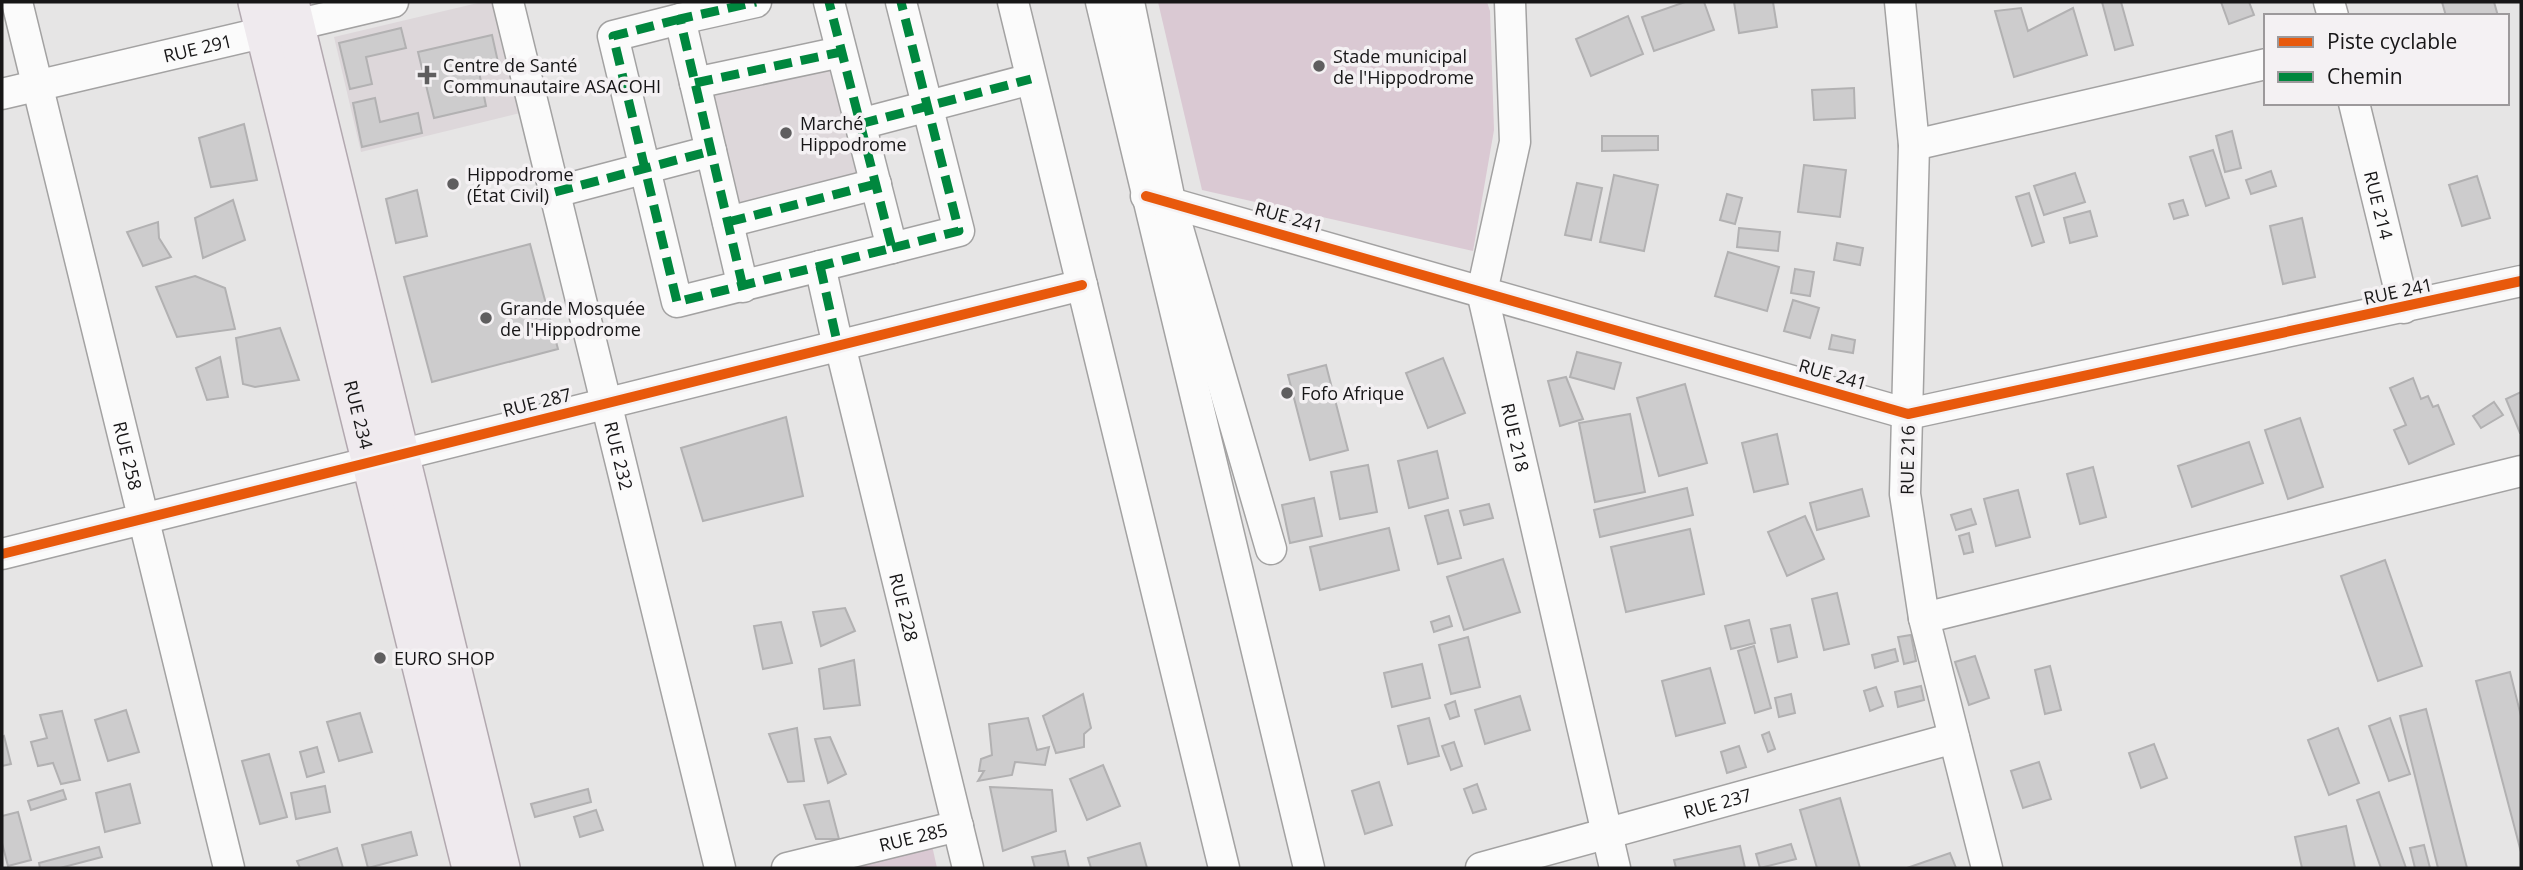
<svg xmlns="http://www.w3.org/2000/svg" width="2523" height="870" font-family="'Open Sans',sans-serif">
<rect width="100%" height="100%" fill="#e6e5e5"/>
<!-- built -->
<g fill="#ddd7da">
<polygon points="482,2 494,2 520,113 361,152 334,37"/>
<polygon points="838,60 869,178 732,215 705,87"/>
</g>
<!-- park -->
<g fill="#dac9d3">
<polygon points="1158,2 1487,2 1490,11 1494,130 1473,251 1202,190"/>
<polygon points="931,841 937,868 816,868"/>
</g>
<!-- building -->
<g fill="#cdcccd" stroke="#b2b1b2" stroke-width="2">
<polygon points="1685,2 1704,2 1714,30 1654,51 1642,17"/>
<polygon points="1734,2 1773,2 1777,27 1739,33"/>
<polygon points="2102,2 2121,2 2133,45 2115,50"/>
<polygon points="2221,2 2249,2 2254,15 2229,24"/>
<polygon points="2442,2 2494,2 2498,16 2446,16"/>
<polygon points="2021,8 2028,31 2073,8 2087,55 2014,77 1995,11"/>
<polygon points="1628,16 1643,54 1591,76 1576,39"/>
<polygon points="401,28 406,48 366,57 372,84 350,89 339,43"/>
<polygon points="492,35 498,62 478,67 486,106 434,118 418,52"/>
<polygon points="1854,88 1855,118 1814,120 1812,90"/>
<polygon points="375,98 380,122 418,113 422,133 362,147 353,103"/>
<polygon points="244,124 257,180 211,187 199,138"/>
<polygon points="2232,131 2241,168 2225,172 2216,136"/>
<polygon points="1602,136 1658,136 1658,150 1602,151"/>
<polygon points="2213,150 2229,198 2206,206 2190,157"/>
<polygon points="1804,165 1846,170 1840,217 1798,212"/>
<polygon points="2271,171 2276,186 2251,194 2246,180"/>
<polygon points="2075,173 2085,202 2044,215 2034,186"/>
<polygon points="1614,175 1658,185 1644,251 1600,242"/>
<polygon points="2477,176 2490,218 2462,226 2449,185"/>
<polygon points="1577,183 1602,188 1591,240 1565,235"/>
<polygon points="417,190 427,236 396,243 386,199"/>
<polygon points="2029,193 2044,242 2032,246 2016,197"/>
<polygon points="1727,194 1742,198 1735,224 1720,220"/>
<polygon points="233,200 245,240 203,258 195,218"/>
<polygon points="2183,200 2188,215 2174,219 2169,204"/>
<polygon points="2090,211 2097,236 2070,243 2064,218"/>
<polygon points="2302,218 2315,277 2283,284 2270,226"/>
<polygon points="158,222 159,238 171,257 143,266 127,232"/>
<polygon points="1739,228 1780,232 1778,251 1737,247"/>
<polygon points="1837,243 1863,248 1860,265 1834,260"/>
<polygon points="530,244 558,349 432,382 404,277"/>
<polygon points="1728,252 1779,267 1767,311 1715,296"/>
<polygon points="1795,269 1814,272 1810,296 1791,293"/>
<polygon points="195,276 225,288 235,329 177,337 156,287"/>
<polygon points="1793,300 1819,308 1810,338 1784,331"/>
<polygon points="280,328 299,380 255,387 243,384 236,338"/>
<polygon points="1832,335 1855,340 1853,353 1829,349"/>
<polygon points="1577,352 1621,363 1614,389 1570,377"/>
<polygon points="220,357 228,397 207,400 196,368"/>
<polygon points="1443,358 1465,413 1428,428 1406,373"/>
<polygon points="1326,365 1348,450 1310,460 1288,375"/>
<polygon points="1566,377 1583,419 1560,426 1548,381"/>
<polygon points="2413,378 2421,399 2428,396 2433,407 2438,405 2454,444 2409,464 2394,430 2406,425 2390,388"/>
<polygon points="1685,384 1707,463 1659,476 1637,398"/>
<polygon points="2521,392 2521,433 2520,433 2506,399"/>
<polygon points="2494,402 2503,415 2481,428 2473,416"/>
<polygon points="1630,414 1645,492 1595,502 1579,423"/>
<polygon points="786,417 803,496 703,521 681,448"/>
<polygon points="2300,418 2323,487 2288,499 2265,430"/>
<polygon points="1777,434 1788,484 1754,492 1742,443"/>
<polygon points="2249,442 2263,483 2192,507 2178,466"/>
<polygon points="1437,451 1448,498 1409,508 1398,461"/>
<polygon points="1368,465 1377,512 1340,519 1331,472"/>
<polygon points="2093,467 2106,517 2080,524 2067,474"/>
<polygon points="1687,488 1693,515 1600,537 1594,510"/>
<polygon points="1862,489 1869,516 1817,530 1810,503"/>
<polygon points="2018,490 2030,537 1996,546 1984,499"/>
<polygon points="1314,498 1322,536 1290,543 1282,505"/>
<polygon points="1489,504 1493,518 1464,525 1460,511"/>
<polygon points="1971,509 1976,524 1956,530 1951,515"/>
<polygon points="1448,510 1461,558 1438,564 1425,516"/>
<polygon points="1805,516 1824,559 1787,576 1768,532"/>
<polygon points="1389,528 1399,570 1320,590 1310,547"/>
<polygon points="1690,529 1704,594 1626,612 1611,547"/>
<polygon points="1969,533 1973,552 1964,554 1959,536"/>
<polygon points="1503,559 1520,612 1464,630 1447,577"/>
<polygon points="2385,560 2422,666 2378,681 2341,576"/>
<polygon points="1837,593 1849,644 1824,650 1812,599"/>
<polygon points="845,608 855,631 821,646 813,612"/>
<polygon points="1449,616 1452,626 1434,632 1431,622"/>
<polygon points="1749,620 1755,643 1731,649 1725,626"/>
<polygon points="781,622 792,663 763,669 754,626"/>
<polygon points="1790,625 1797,657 1778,662 1771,629"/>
<polygon points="1911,635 1916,661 1904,664 1898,637"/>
<polygon points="1468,637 1480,687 1451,694 1439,645"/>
<polygon points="1754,646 1771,708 1755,713 1738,651"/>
<polygon points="1895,649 1898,661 1875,668 1872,655"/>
<polygon points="1975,656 1989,698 1969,705 1955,662"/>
<polygon points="854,660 860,705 824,709 819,669"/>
<polygon points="1422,664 1430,698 1392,707 1384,673"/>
<polygon points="2050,666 2061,710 2045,714 2035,670"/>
<polygon points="1710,668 1725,723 1676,736 1662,681"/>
<polygon points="2510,672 2521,716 2521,852 2476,681"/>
<polygon points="1921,686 1924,700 1898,707 1895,692"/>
<polygon points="1876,687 1883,706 1870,711 1864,691"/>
<polygon points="1083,694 1091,728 1084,734 1084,747 1056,753 1043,716"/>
<polygon points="1791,694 1795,713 1779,717 1775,698"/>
<polygon points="1520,696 1530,730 1485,744 1475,710"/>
<polygon points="1455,701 1459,716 1450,719 1445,705"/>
<polygon points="2426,709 2467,868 2438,868 2400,716"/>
<polygon points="126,710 139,752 108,761 95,720"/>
<polygon points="62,711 80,780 61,784 53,763 38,766 31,742 47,738 40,715"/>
<polygon points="360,713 372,752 339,761 327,722"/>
<polygon points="1028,718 1037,750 1049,747 1045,765 1015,762 1012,775 978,781 984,771 979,771 981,759 992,755 989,724"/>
<polygon points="1429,718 1439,756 1408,764 1398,726"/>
<polygon points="2390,718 2410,774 2389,781 2369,726"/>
<polygon points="797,728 804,781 788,782 769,734"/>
<polygon points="2338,728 2359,783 2329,795 2308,740"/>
<polygon points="1769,732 1775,749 1768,752 1762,735"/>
<polygon points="4,736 11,764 2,766 2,737"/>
<polygon points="830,737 846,774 828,783 815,739"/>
<polygon points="1454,742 1462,766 1451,770 1442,746"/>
<polygon points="2154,744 2167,778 2141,788 2129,753"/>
<polygon points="1739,746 1746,767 1727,773 1721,752"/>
<polygon points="317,747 324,772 307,777 300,752"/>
<polygon points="269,754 287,817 260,824 242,761"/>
<polygon points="2039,762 2051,799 2023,808 2011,771"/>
<polygon points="1103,765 1120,806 1087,820 1070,779"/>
<polygon points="1379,782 1392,825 1365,834 1352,791"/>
<polygon points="130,784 140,823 105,832 96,793"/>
<polygon points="1477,784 1486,809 1473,813 1464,789"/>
<polygon points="325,786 330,812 296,819 291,793"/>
<polygon points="990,787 1052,790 1056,831 1003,851"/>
<polygon points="588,789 591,802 535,817 531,804"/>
<polygon points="63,790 66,799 31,810 28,801"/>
<polygon points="2379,792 2406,868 2381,868 2357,800"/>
<polygon points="1840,798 1860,868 1817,868 1800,810"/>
<polygon points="829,801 839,839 816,839 804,805"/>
<polygon points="596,810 603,830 580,837 574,817"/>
<polygon points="18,812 31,860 8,866 2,843 2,816"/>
<polygon points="2346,826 2355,868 2302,868 2295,837"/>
<polygon points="411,832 417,855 368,868 362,845"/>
<polygon points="1140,843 1147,868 1091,868 1088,858"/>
<polygon points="1791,844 1796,859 1760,868 1756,854"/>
<polygon points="2424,845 2430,868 2415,868 2410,848"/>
<polygon points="1740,846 1745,868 1676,868 1674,860"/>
<polygon points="99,847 102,857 60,868 40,868 39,863"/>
<polygon points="337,848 343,868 300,868 297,861"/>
<polygon points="1065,851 1069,868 1035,868 1032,857"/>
<polygon points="1950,853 1956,868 1907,868"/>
</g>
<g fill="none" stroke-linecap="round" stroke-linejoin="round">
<!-- minor casing -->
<g stroke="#a3a2a2" stroke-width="33">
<g id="minor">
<path id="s1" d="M17,2L229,868"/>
<path id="s2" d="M508,2L720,868"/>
<polyline points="1013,2 1224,868"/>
<polyline points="1101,2 1309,868"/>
<polyline points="1129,2 1170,201 1271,549"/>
<path id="s3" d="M1510,2L1515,142L1482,292L1615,868"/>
<polyline points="1900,2 1914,145 1905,494 1924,618 1987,868"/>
<polyline points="2329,2 2333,16"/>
<polyline points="680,19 613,36 677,302 892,248 829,2"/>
<polyline points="695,83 841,52"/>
<path id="s4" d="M2,94L393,2"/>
<path id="s5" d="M2354,103L2404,308"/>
<polyline points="860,124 1031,79"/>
<polyline points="1914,145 2266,64"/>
<polyline points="555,192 711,151"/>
<polyline points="1146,196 1908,414 2521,281"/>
<polyline points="728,222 876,184"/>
<polyline points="892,248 959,231 901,2"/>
<polyline points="820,266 838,346"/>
<polyline points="743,287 680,19 756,2"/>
<path id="s6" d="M840,345L968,868"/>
<polyline points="2,554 1082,285"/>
<polyline points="1924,618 2521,471"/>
<path id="s7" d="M787,868L958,826"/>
<path id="s8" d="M1481,868L1954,738"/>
</g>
</g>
<!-- major casing -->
<g stroke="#b2a8af" stroke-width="40">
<g id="major">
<path id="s9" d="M257,2L471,868"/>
<polyline points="290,2 501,868"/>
</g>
</g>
<!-- minor -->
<use href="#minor" stroke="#fbfbfb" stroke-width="30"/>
<!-- major -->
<use href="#major" stroke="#efeaee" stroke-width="37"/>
<!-- quiet -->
<g stroke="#00873e" stroke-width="9" stroke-dasharray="18 9" stroke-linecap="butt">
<polyline points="680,19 613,36 677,302 892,248 829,2"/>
<polyline points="695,83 841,52"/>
<polyline points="860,124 1031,79"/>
<polyline points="555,192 711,151"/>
<polyline points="728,222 876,184"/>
<polyline points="892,248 959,231 901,2"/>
<polyline points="820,266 838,346"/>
<polyline points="743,287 680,19 756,2"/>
</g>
<!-- cycleway casing -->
<g stroke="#f4f1f3" stroke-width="15">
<g id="cycleway">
<polyline points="1146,196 1908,414 2521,281"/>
<polyline points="2,554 1082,285"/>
</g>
</g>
<!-- cycleway -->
<use href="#cycleway" stroke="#e8590c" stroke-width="10"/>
</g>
<!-- markers -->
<g fill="#5f5e5f" stroke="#f4f1f3" stroke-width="2.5">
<circle cx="1319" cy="66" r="7"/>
<path d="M423.5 64.5h7v7h7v7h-7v7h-7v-7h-7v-7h7z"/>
<circle cx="786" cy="133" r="7"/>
<circle cx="453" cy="184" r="7"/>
<circle cx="486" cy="318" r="7"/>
<circle cx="1287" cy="393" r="7"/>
<circle cx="380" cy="658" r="7"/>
</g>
<g text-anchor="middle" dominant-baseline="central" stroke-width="7" stroke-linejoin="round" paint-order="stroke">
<!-- street labels -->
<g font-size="18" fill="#171617" stroke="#f4f1f3">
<text stroke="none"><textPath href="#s4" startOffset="201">RUE 291</textPath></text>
<text stroke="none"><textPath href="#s5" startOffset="105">RUE 214</textPath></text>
<text transform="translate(1289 217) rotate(16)">RUE 241</text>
<text transform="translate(2398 291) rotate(-12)">RUE 241</text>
<text transform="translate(1833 374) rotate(16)">RUE 241</text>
<text transform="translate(537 402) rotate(-14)">RUE 287</text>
<text stroke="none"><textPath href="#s9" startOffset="425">RUE 234</textPath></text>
<text stroke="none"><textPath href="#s3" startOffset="443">RUE 218</textPath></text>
<text stroke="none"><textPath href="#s2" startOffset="467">RUE 232</textPath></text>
<text stroke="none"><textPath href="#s1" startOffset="467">RUE 258</textPath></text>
<text transform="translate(1907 460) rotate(-89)">RUE 216</text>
<text stroke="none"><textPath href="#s6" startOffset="270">RUE 228</textPath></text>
<text stroke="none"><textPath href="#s8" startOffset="245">RUE 237</textPath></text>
<text stroke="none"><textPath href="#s7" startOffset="130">RUE 285</textPath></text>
</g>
<!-- poi labels -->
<g font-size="18" fill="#171617" stroke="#f4f1f3" text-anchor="start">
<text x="1333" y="56">Stade municipal<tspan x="1333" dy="21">de l'Hippodrome</tspan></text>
<text x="443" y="65">Centre de Santé<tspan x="443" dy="21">Communautaire ASACOHI</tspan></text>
<text x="800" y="123">Marché<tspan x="800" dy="21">Hippodrome</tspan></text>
<text x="467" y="174">Hippodrome<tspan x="467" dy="21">(État Civil)</tspan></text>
<text x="500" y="308">Grande Mosquée<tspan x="500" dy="21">de l'Hippodrome</tspan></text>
<text x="1301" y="393">Fofo Afrique</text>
<text x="394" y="658">EURO SHOP</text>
</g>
</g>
<!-- border -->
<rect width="2523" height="870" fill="none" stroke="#171617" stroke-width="7"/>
<!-- legend -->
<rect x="2264" y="14" width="245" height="91" fill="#f4f1f3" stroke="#9c999b" stroke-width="2"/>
<rect x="2278" y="37" width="35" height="10" fill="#e8590c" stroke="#9c999b" stroke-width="2"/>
<text x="2327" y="49" font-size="21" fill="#171617">Piste cyclable</text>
<rect x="2278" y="72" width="35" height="10" fill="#00873e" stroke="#9c999b" stroke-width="2"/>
<text x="2327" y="84" font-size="21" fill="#171617">Chemin</text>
</svg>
